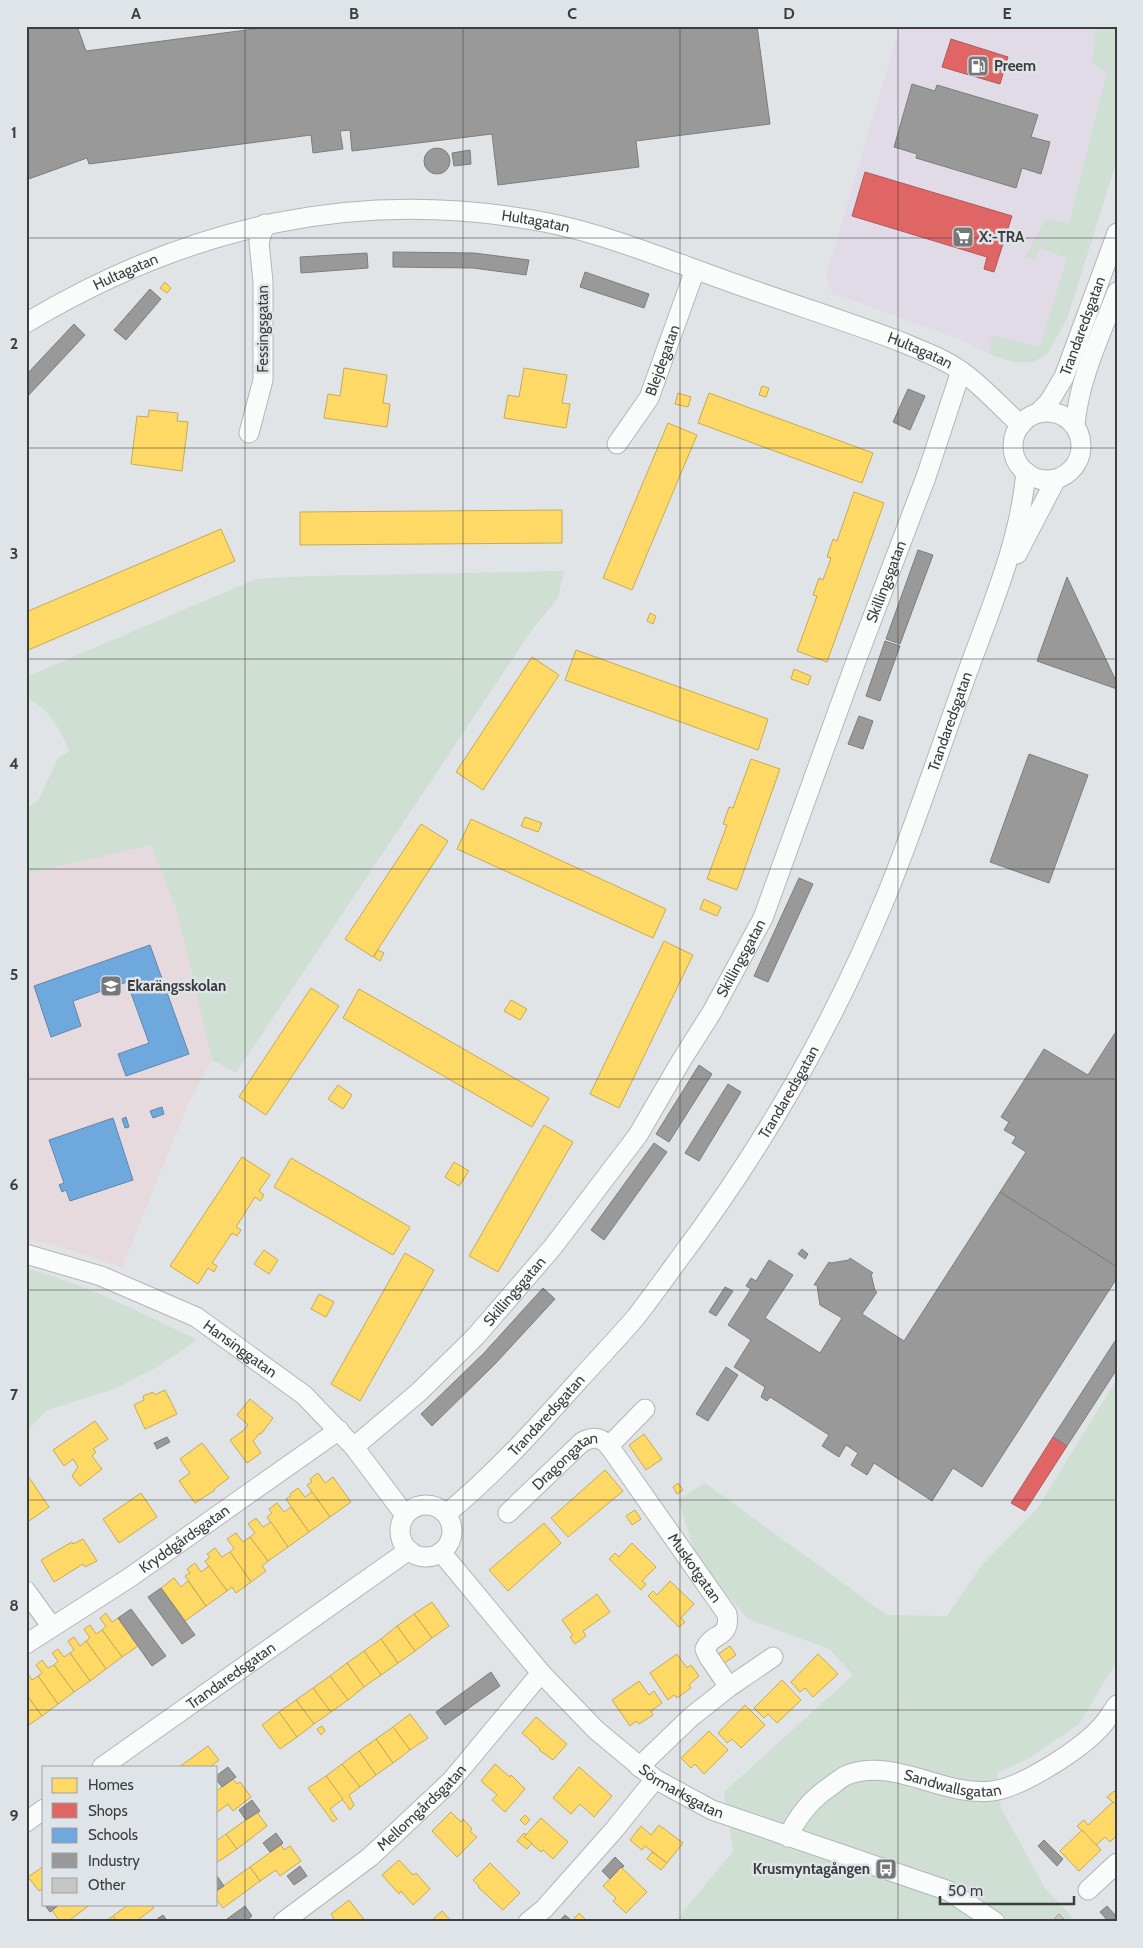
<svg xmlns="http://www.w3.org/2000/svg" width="1143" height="1948" font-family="Cabin,sans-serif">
<rect width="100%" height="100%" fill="#e1e4e6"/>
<!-- commercial -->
<polygon fill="#e1dbe7" points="900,26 1117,26 1117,160 1067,319 1049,351 1044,357 1031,362 1013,362 989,354 961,340 832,293 826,276"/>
<!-- education -->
<polygon fill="#e6dade" points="151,844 177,912 212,1060 189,1102 122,1267 52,1244 26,1240 26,874"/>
<!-- green -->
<g fill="#cfdfd3">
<polygon points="1095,26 1117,26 1117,160 1067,319 1049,351 1044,357 1031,362 1013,362 989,354 992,335 1040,347 1067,258 1040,248 1034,260 1025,258 1046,218 1069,223 1107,71 1092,64"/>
<path d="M564,571L558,598L531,631L236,1073L212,1060L177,912L151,845L26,874V808L38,801L58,758L69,751C60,728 49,709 26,697V677L256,579L309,576Z"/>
<path d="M26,1268C86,1285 141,1312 197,1340L157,1367L114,1389L47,1410L26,1432Z"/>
<polygon points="1117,1379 1117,1661 1079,1724 1028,1759 997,1773 1001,1808 1045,1888 1077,1922 675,1922 733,1851 724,1792 853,1675 829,1649 748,1619 698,1562 678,1500 705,1483 887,1615 947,1616 981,1566 1037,1509"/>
</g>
<!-- homes -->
<g fill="#ffd966" stroke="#c4aa5a">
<polygon points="165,282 171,288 167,293 160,288"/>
<polygon points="344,368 387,375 383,403 390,404 387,427 324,418 328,394 340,396"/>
<polygon points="524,368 567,375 562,403 570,404 566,428 504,418 508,395 519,397"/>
<polygon points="762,386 769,388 766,397 759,395"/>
<polygon points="678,393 691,397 688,407 675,404"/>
<polygon points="709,393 873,453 862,483 698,423"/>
<polygon points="149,410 178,413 177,421 188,422 182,471 131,464 137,416 148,417"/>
<polygon points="668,423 697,435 632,590 603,578"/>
<polygon points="854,492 884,503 827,662 797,651 817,596 813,595 819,578 823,580 831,558 827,557 833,539 837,541"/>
<polygon points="562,510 562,543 300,545 300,512"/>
<polygon points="221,529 235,561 26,651 26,612"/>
<polygon points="650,613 656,616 653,624 647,621"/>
<polygon points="576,650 768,719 758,750 565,680"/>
<polygon points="532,657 559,675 483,790 456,772"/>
<polygon points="794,669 811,676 808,685 791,679"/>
<polygon points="751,759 780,769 737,890 707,879 727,825 723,824 729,807 733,808"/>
<polygon points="525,817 542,823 538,832 521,826"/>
<polygon points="471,819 666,909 653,938 457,849"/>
<polygon points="421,824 448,841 373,957 345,939"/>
<polygon points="704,899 721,907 717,916 700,909"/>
<polygon points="664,941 693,955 619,1108 590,1094"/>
<polygon points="378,950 384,953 380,961 374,957"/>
<polygon points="311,988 339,1006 266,1115 239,1097"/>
<polygon points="359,989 549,1098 532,1127 343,1018"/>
<polygon points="511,1000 527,1009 520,1020 504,1011"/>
<polygon points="338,1085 352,1095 343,1109 328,1099"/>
<polygon points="544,1125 573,1142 498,1272 469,1256"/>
<polygon points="242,1157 270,1175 259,1191 264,1195 260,1201 255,1197 236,1227 241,1230 237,1236 232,1233 212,1263 217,1266 214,1272 208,1268 198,1284 170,1266"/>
<polygon points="291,1158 410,1227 393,1255 274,1187"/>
<polygon points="454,1162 469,1171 459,1186 445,1177"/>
<polygon points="264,1250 278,1260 269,1274 254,1264"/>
<polygon points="405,1253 434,1270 360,1401 331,1384"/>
<polygon points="319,1294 334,1302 326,1317 311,1309"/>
<polygon points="165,1390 177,1414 145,1429 134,1405 144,1400 143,1396 153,1392 155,1395"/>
<polygon points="250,1399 273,1418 261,1434 260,1433 253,1441 261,1453 247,1463 230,1440 244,1430 248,1425 237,1415"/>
<polygon points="95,1421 108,1439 93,1449 96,1452 92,1456 102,1469 80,1486 72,1476 78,1467 73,1459 64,1466 53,1450"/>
<polygon points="644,1434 662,1459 646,1470 629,1445"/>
<polygon points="202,1443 229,1478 214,1489 215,1490 195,1503 179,1481 190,1473 180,1459"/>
<polygon points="605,1470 623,1491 568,1537 551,1518"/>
<polygon points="26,1473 49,1507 26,1523"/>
<polygon points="318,1473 325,1483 333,1477 351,1502 330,1517 307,1485 312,1482 310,1479"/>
<polygon points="678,1483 683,1490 677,1494 673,1487"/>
<polygon points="298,1488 305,1497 312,1492 330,1517 309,1532 286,1499 291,1496 290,1494"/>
<polygon points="141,1493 157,1517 119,1543 103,1519"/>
<polygon points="277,1503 284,1512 291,1507 309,1532 288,1547 267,1517 272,1513 269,1509"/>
<polygon points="635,1510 641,1519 632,1525 626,1516"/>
<polygon points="256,1518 263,1527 271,1522 288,1547 268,1561 250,1537 255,1533 248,1524"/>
<polygon points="544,1523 561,1543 508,1591 489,1570"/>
<polygon points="236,1533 243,1542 250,1537 268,1561 262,1566 266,1571 251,1582 230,1552 234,1548 227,1539"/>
<polygon points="83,1539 97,1561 85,1567 83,1564 54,1582 41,1560 72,1542 73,1544"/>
<polygon points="632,1543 656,1567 642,1581 646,1584 641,1590 609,1559 615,1553 619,1557"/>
<polygon points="215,1548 222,1557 230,1552 251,1582 236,1593 232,1587 227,1591 205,1561 210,1557 207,1554"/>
<polygon points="195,1563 201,1572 209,1566 227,1591 206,1606 185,1576 190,1573 187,1569"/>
<polygon points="174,1578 181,1587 188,1581 206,1606 185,1621 161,1588"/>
<polygon points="670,1581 694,1604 681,1618 685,1622 679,1627 648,1596 653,1591 657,1595"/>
<polygon points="597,1594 610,1612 583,1631 586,1636 575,1644 570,1637 573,1635 562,1620"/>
<polygon points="432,1602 449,1626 432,1638 414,1614"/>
<polygon points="106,1613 112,1622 118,1618 138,1646 122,1657 102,1630 106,1626 100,1618"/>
<polygon points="414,1614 432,1638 415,1651 397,1626"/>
<polygon points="90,1625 96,1634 102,1630 122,1657 106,1669 86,1641 90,1638 84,1629"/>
<polygon points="397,1626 415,1651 398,1663 381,1639"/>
<polygon points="74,1637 80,1646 86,1641 106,1669 90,1681 70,1653 74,1650 68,1641"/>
<polygon points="381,1639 398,1663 381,1675 364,1651"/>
<polygon points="730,1646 736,1655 723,1664 717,1655"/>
<polygon points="58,1649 64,1657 70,1653 90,1681 74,1692 54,1665 58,1661 52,1653"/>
<polygon points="364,1651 381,1675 364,1687 347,1663"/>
<polygon points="677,1654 687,1668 691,1665 699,1676 689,1685 691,1688 677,1698 674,1695 668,1700 650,1673"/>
<polygon points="818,1654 838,1674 813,1697 805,1688 800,1692 791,1682"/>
<polygon points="42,1660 48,1668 54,1665 74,1692 58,1704 38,1676 42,1673 36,1665"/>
<polygon points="347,1663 364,1687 348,1700 330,1676"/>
<polygon points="26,1671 32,1680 38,1676 58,1704 42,1716 26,1694"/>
<polygon points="330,1676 348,1700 331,1712 313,1688"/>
<polygon points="782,1680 801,1700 777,1723 768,1714 764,1718 754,1708"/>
<polygon points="639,1681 649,1695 654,1691 662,1703 651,1711 653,1715 639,1724 636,1721 630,1726 612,1700"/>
<polygon points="313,1688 331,1712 314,1724 296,1700"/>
<polygon points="26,1694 42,1716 26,1727"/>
<polygon points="296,1700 314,1724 297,1737 279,1712"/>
<polygon points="745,1705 765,1725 741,1748 732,1739 727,1743 718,1733"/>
<polygon points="279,1712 297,1737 280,1749 262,1725"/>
<polygon points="410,1714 428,1738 410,1750 393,1727"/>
<polygon points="536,1717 567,1744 553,1760 539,1750 540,1749 522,1733"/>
<polygon points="322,1726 325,1731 321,1735 317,1729"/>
<polygon points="393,1727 410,1750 393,1763 376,1739"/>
<polygon points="709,1731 728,1750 704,1774 695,1764 691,1768 681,1758"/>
<polygon points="376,1739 393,1763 376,1775 359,1751"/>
<polygon points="208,1746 219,1760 210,1767 179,1767"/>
<polygon points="359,1751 376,1775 360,1787 342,1764"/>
<polygon points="342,1764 360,1787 349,1795 354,1805 350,1810 326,1776"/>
<polygon points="495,1764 510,1777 511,1775 525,1789 505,1812 492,1800 497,1795 481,1781"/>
<polygon points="579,1767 612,1796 594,1817 580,1804 571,1814 553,1798"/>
<polygon points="326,1776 343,1799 330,1809 337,1819 333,1822 308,1788"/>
<polygon points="233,1779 237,1784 240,1782 251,1797 233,1811 228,1804 216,1813 216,1791"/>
<polygon points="1114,1791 1117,1794 1117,1806 1107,1797"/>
<polygon points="1113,1802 1117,1806 1117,1835 1110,1842 1105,1837 1096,1845 1077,1826 1084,1820 1088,1825"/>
<polygon points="257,1812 267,1826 237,1849 226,1834"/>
<polygon points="451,1812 461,1822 463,1819 472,1829 470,1831 477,1837 457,1857 432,1831"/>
<polygon points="525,1815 530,1820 525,1825 520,1820"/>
<polygon points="541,1818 568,1842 553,1859 543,1850 541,1852 524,1837"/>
<polygon points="659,1825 683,1843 667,1863 645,1846 642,1850 630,1840 641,1826 651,1835"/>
<polygon points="1082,1830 1101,1850 1079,1871 1060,1851"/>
<polygon points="524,1833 526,1835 524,1837 532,1843 527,1849 517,1841"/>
<polygon points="226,1834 237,1849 216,1863 216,1841"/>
<polygon points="281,1845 284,1850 290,1846 301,1861 280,1876 276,1870 260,1881 250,1867"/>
<polygon points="652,1852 667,1863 661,1870 647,1859"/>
<polygon points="399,1860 413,1875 416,1873 430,1889 413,1905 401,1891 399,1894 382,1875"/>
<polygon points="490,1863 520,1893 503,1910 478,1887 479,1886 473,1880"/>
<polygon points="44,1866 44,1888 39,1891 28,1877"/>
<polygon points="250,1867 260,1881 223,1908 216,1899 216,1891"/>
<polygon points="621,1867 647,1892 626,1913 613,1901 616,1898 603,1886"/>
<polygon points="349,1900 366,1922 336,1922 331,1914"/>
<polygon points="60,1904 91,1904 67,1922 60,1922 52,1910"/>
<polygon points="129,1904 151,1904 154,1908 135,1922 117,1922 113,1916"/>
<polygon points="442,1911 452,1922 430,1922"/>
<polygon points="579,1913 588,1922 571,1922"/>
<polygon points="113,1916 117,1922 104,1922"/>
</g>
<!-- shops -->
<g fill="#e06666" stroke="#ae5a5a">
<polygon points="951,39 1008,57 1000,84 942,67"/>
<polygon points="865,172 1012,216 994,272 984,269 987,257 852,216"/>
<polygon points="1053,1437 1067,1446 1025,1511 1011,1503"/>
</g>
<!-- schools -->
<g fill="#6fa8dc" stroke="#5f88ad">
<polygon points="150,945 189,1054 126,1076 118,1054 149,1043 127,982 73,1001 81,1026 51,1037 34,986"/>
<polygon points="162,1107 164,1114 153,1118 150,1111"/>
<polygon points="126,1117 129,1127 125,1128 122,1119"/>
<polygon points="113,1118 133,1180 70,1201 66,1190 62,1192 59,1185 64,1183 49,1140"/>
</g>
<!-- industry -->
<g fill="#999" stroke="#7d7d7e">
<polygon points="26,26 77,26 86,51 277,26 757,26 770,124 636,141 639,167 498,185 492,134 352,151 350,130 340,131 343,149 313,153 311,135 89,164 87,158 26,180"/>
<polygon points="912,84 935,91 937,85 1038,115 1031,137 1050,142 1041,174 1022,168 1016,188 916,158 917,154 894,147"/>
<circle cx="437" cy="161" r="13"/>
<polygon points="470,150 471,164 454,166 452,153"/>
<polygon points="393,252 474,253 529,260 526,275 473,268 393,267"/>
<polygon points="367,253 368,268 301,273 300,257"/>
<polygon points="585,272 649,294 644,308 580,287"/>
<polygon points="150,289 161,299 126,340 114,330"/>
<polygon points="74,324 85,335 26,398 26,375"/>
<polygon points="908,389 925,396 910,430 893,422"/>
<polygon points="918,550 933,555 900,644 886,639"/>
<polygon points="1067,577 1117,683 1117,689 1037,661"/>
<polygon points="885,641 900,646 880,701 866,696"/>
<polygon points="859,716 873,721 863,749 848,744"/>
<polygon points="1029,754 1088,775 1049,883 990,862"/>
<polygon points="799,878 813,884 768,982 754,976"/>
<polygon points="1117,1030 1117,1267 1000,1192 1026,1152 1012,1143 1016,1137 1004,1130 1009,1122 1001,1117 1044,1049 1088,1075"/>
<polygon points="699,1065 712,1074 669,1142 656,1134"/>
<polygon points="728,1084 741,1092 699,1161 685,1153"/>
<polygon points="654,1143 667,1152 604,1240 591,1230"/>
<polygon points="1000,1192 1117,1267 1117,1278 982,1487 953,1468 932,1501 874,1463 867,1475 851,1465 858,1453 846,1445 839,1457 822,1446 829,1435 770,1397 767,1401 761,1397 765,1387 734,1367 751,1340 728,1325 751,1289 746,1286 751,1278 756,1281 769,1260 793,1275 765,1318 820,1353 842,1318 820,1305 817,1285 814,1285 829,1262 831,1263 849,1260 850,1258 873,1273 871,1274 875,1291 877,1292 862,1314 904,1341"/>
<polygon points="802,1249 808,1254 805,1259 798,1254"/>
<polygon points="725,1287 733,1291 716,1316 709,1312"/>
<polygon points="543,1288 555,1299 495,1364 432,1426 421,1414 484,1353"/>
<polygon points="1117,1338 1117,1369 1067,1446 1053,1437"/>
<polygon points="726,1367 738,1375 708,1421 696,1414"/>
<polygon points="167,1437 170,1442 157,1449 154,1443"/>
<polygon points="161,1588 195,1635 182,1644 148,1597"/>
<polygon points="131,1609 166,1656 152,1666 118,1618"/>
<polygon points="491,1672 500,1686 445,1725 436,1712"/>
<polygon points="228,1767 236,1777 222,1787 216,1779 216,1776"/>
<polygon points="252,1800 260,1811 246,1820 239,1810"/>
<polygon points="276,1833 283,1843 270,1852 263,1843"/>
<polygon points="1044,1840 1063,1859 1057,1866 1038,1846"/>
<polygon points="615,1857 624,1866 622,1868 621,1867 610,1879 602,1871"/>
<polygon points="300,1866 307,1876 294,1885 287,1876"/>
<polygon points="217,1876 224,1886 216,1891 216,1877"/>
<polygon points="44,1904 60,1904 50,1912"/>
<polygon points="245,1906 252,1916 245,1922 229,1922 227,1919"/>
<polygon points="1107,1906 1117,1917 1117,1922 1109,1922 1100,1912"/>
<polygon points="163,1915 168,1922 153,1922"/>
<polygon points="565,1915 572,1921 558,1922"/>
</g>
<!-- building -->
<polygon fill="#c6c6c6" stroke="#a1a1a2" points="1059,1914 1065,1920 1063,1922 1056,1922 1054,1919"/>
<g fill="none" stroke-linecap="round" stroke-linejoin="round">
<!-- minor casing -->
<g stroke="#b3b6b7" stroke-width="21">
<g id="minor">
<path id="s1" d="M26,323C190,225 360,186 549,223C617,237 682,266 747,288C798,306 849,322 899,341C920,350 943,358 961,371C983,386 1001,408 1021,425"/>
<circle cx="1047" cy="446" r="34"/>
<path id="s2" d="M1038,413L1049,402L1064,377L1117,233"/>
<path d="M1075,425C1079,379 1100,336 1117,292"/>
<polyline points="249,433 263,380 263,282 259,242 265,224"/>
<path id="s3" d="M617,444L649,398L695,270"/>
<polyline points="1017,554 1056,479"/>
<path id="s4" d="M26,1254L101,1276L196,1317L304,1395L354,1447L405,1515"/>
<path id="s5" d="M609,1446L727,1614C731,1639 712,1632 705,1649L708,1656L729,1687"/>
<path id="s6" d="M354,1447L419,1392L476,1336L552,1248L638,1135L681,1061L712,1012L763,918L856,661L926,477L961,371"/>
<circle cx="426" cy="1531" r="26"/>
<path id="s7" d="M508,1513L582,1442C593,1436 601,1437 609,1446L645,1409"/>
<path id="s8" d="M446,1514C495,1474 537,1427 579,1380C598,1359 618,1338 636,1317C650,1299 663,1281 676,1263C761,1151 831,1029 885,899C912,834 934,766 958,699C983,625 1019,551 1026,472"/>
<path id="s9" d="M441,1552L541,1673L596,1730L655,1779L712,1810L949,1891L995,1922"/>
<polyline points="26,1591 52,1627"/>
<path id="s10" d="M26,1644L129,1578L339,1430"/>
<path id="s11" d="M102,1767L409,1550"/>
<polyline points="639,1767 691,1717 729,1687 773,1657"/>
<polyline points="26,1822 44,1809"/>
<path id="s12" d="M788,1837C798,1815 811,1799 831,1786C836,1782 842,1777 847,1775C895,1757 943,1797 992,1791C1021,1788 1079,1750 1099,1729C1106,1722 1111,1713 1117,1705"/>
<polyline points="1088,1890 1117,1863"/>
<path id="s13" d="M283,1922L370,1857L451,1781L541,1673"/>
<polyline points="528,1922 544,1909 614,1830 655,1779"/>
</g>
</g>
<!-- minor -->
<use href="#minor" stroke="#fafbfb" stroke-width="19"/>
</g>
<!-- grid -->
<path fill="none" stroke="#3b3d3e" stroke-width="1" stroke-opacity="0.55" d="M245,26V1922M463,26V1922M680,26V1922M898,26V1922M26,238H1117M26,448H1117M26,659H1117M26,869H1117M26,1079H1117M26,1290H1117M26,1500H1117M26,1710H1117"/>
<!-- icons -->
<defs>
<g id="fuel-square" transform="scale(1.125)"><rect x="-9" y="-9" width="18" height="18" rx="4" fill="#757779" stroke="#dfe4e8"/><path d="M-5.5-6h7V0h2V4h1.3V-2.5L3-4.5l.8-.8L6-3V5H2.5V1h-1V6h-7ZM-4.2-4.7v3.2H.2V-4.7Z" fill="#fff"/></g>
<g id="supermarket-square" transform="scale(1.125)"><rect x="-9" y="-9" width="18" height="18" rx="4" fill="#757779" stroke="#dfe4e8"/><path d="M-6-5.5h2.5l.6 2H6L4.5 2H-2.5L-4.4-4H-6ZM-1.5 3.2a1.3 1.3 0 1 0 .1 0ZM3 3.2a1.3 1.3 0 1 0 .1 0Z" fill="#fff"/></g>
<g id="school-square" transform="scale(1.125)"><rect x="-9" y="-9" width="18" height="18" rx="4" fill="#757779" stroke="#dfe4e8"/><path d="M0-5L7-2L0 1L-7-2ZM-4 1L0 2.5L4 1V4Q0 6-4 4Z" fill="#fff"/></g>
<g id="bus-square" transform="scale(1.125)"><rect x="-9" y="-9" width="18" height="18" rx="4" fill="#757779" stroke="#dfe4e8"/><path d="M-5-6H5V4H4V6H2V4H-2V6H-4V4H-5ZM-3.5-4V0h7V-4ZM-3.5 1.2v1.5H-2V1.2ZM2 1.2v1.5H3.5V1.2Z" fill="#fff"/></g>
</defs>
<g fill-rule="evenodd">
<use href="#fuel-square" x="978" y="66"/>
<use href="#supermarket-square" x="963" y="237"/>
<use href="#school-square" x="111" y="986"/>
<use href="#bus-square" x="886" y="1869"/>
</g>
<g text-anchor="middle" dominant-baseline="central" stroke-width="5" stroke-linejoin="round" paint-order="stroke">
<!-- poi labels -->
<g font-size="15" font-weight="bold" fill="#3b3d3e" stroke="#dfe4e8" text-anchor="start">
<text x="994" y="66">Preem</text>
<text x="979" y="237">X:-TRA</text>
<text x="127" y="986">Ekarängsskolan</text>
<text x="870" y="1869" text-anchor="end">Krusmyntagången</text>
</g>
<!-- street labels -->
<g font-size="15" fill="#3b3d3e" stroke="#dfe4e8">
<text stroke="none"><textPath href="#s1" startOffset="532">Hultagatan</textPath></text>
<text stroke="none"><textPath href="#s1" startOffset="112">Hultagatan</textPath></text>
<text stroke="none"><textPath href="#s2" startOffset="99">Trandaredsgatan</textPath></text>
<text transform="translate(263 329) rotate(-90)">Fessingsgatan</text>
<text stroke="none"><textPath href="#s1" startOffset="938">Hultagatan</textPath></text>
<text stroke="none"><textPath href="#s3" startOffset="96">Blejdegatan</textPath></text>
<text stroke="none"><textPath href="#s6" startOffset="1032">Skillingsgatan</textPath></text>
<text stroke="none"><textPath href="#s8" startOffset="951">Trandaredsgatan</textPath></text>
<text stroke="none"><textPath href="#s6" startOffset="628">Skillingsgatan</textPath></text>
<text stroke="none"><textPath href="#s8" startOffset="546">Trandaredsgatan</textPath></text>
<text stroke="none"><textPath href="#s6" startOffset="224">Skillingsgatan</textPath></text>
<text stroke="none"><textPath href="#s4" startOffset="236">Hansinggatan</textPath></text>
<text stroke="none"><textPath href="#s8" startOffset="141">Trandaredsgatan</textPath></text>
<text stroke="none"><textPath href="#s7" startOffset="78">Dragongatan</textPath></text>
<text stroke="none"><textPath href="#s10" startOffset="190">Kryddgårdsgatan</textPath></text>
<text stroke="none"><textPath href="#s5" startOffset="149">Muskotgatan</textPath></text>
<text stroke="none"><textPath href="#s11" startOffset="158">Trandaredsgatan</textPath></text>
<text stroke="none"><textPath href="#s12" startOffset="195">Sandwallsgatan</textPath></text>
<text stroke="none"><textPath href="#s9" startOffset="342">Sörmarksgatan</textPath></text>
<text stroke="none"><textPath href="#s13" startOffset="180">Mellomgårdsgatan</textPath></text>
</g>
</g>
<!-- border -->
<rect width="1143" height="1948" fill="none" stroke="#dfe4e8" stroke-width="55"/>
<!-- legend -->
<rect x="42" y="1766" width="175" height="140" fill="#dfe4e8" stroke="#9da1a4"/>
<rect x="52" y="1778" width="25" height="15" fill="#ffd966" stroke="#9da1a4"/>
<text x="88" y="1790" font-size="15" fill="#3b3d3e">Homes</text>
<rect x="52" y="1803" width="25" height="15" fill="#e06666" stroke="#9da1a4"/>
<text x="88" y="1816" font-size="15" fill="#3b3d3e">Shops</text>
<rect x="52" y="1828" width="25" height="15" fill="#6fa8dc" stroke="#9da1a4"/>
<text x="88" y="1840" font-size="15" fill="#3b3d3e">Schools</text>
<rect x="52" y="1853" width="25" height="15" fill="#999999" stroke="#9da1a4"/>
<text x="88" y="1866" font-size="15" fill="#3b3d3e">Industry</text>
<rect x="52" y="1878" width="25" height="15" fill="#c6c6c6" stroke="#9da1a4"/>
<text x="88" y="1890" font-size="15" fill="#3b3d3e">Other</text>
<!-- scale -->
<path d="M940 1896v8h134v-8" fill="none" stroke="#3b3d3e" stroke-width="2.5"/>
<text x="948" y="1896" font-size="15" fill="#3b3d3e" stroke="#dfe4e8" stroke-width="4" paint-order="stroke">50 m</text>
<rect x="28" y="28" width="1088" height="1892" fill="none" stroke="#3b3d3e" stroke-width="2"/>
<g font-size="16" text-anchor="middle" font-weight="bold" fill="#3b3d3e">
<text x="136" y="19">A</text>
<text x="354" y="19">B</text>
<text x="572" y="19">C</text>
<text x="789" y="19">D</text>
<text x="1007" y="19">E</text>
<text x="14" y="138">1</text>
<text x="14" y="349">2</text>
<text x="14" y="559">3</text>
<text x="14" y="769">4</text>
<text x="14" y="980">5</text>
<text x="14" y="1190">6</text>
<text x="14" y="1400">7</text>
<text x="14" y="1611">8</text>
<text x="14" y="1821">9</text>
</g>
</svg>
